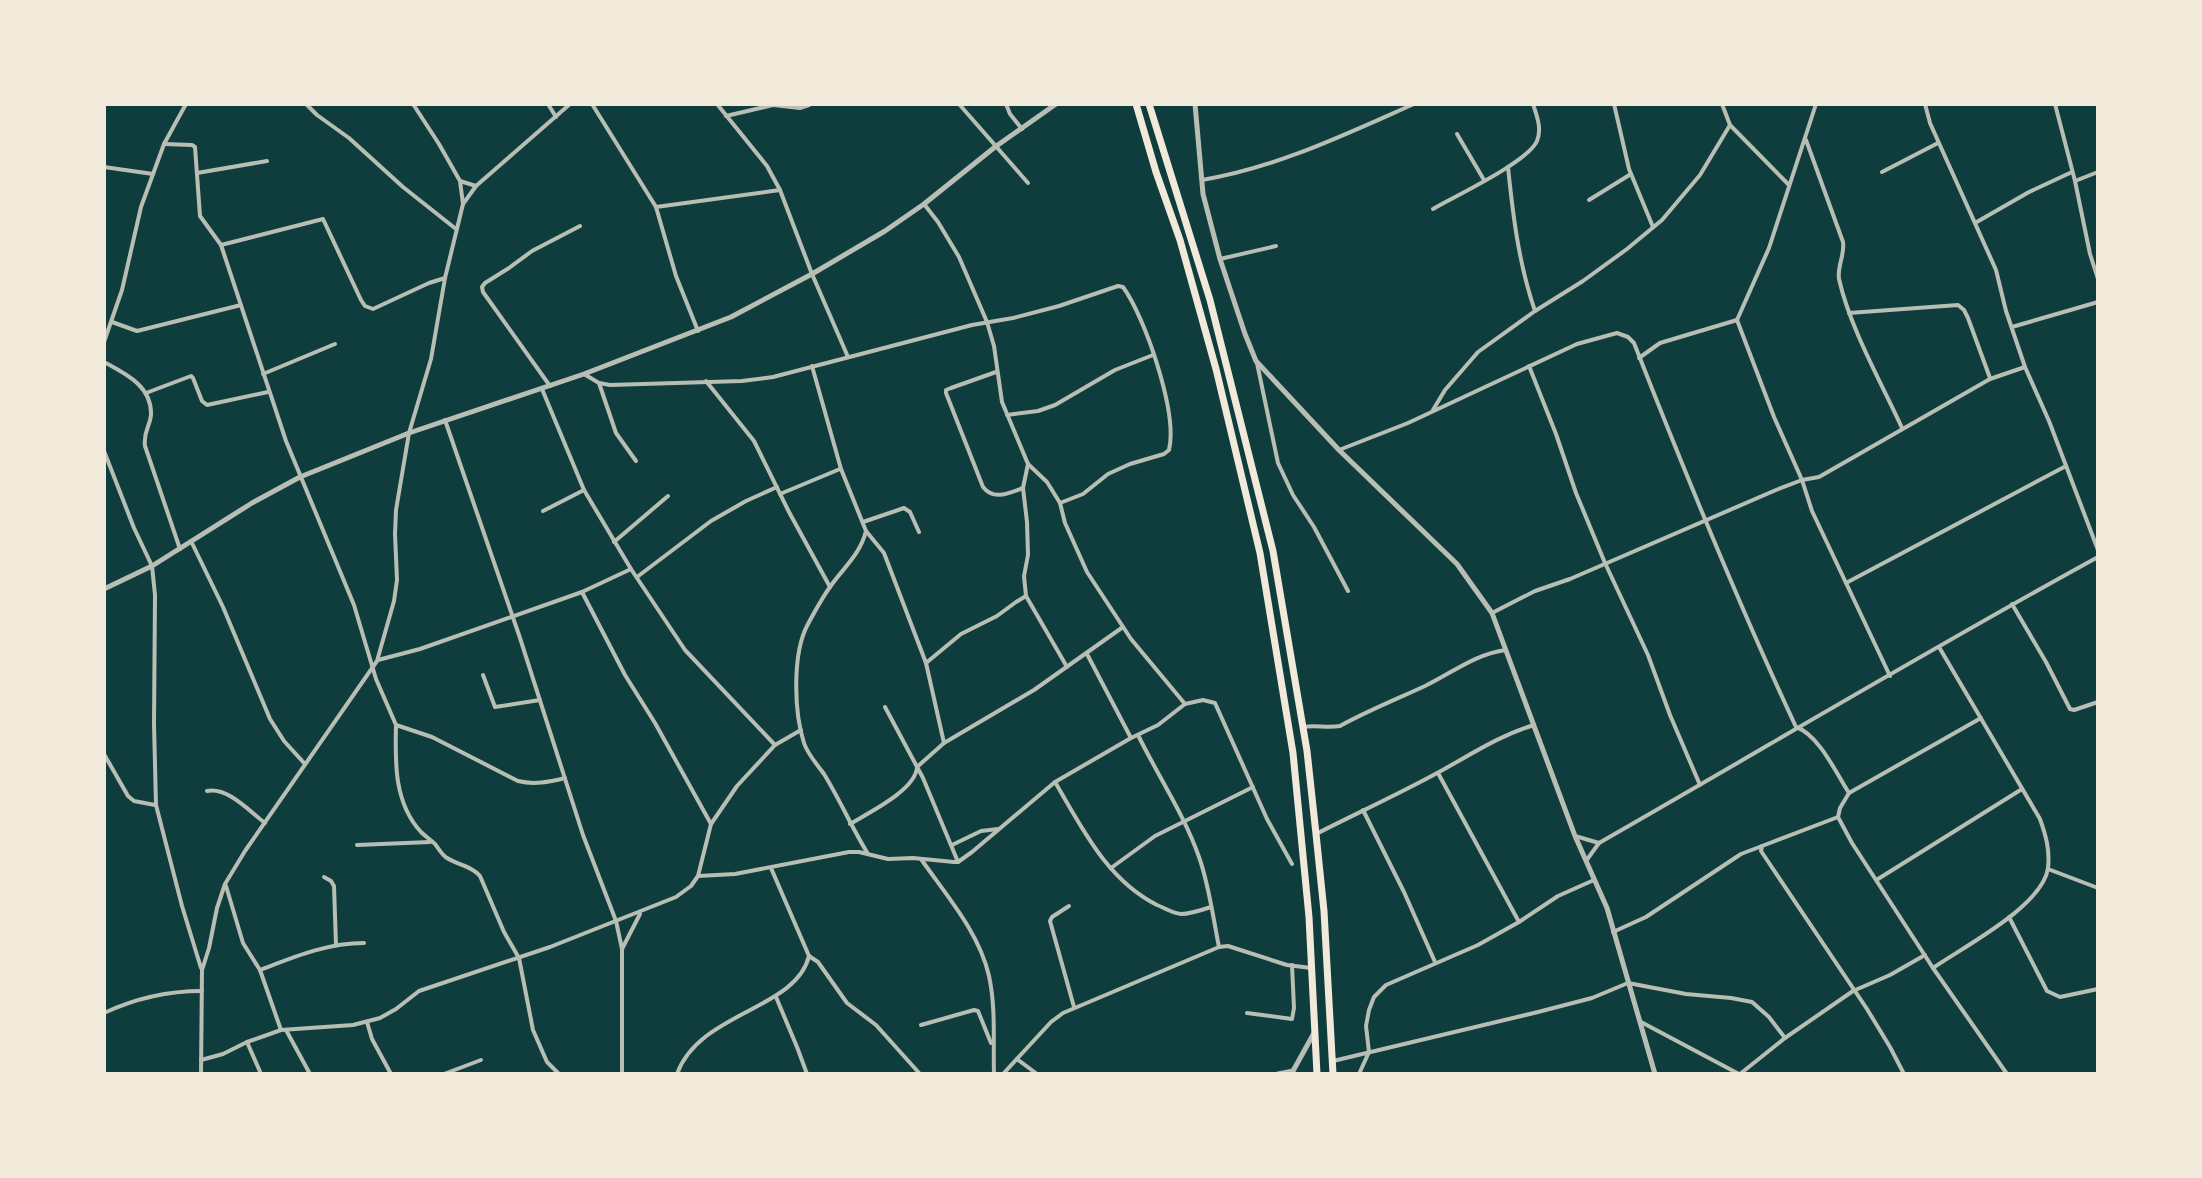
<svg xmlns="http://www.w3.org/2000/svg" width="2202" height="1178" font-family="Helvetica,sans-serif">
<rect width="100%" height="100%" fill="#0f3d3e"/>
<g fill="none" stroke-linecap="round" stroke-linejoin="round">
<!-- minor -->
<g stroke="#b8beb3" stroke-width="4">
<polyline points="306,104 317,115 349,138 403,187 456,229"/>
<polyline points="413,104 439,144 460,181 463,204"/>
<polyline points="548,104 556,117"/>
<polyline points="592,104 656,207 676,276 698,331"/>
<polyline points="717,104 767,166 780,190 812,274 848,357"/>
<polyline points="959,104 1028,183"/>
<polyline points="1006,104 1010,114 1022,129"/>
<polyline points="1614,104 1629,169 1653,227"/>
<polyline points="1722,104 1730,125 1788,184"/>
<polyline points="1816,104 1769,248 1737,320 1774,417 1802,480 1812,511 1890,676"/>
<polyline points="1925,104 1930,123 1996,270 2006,311 2025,367 2049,421 2098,550"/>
<polyline points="2055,104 2075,181 2090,254 2098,279"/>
<polyline points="726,116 773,105 800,108 809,105"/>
<polyline points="1457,134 1484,180"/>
<path d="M1806,140L1843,242C1845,255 1837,266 1839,279C1850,328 1881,382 1902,428"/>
<path d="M164,144L192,145L195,147L200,216L221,245L286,441L354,605L376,679L396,725L432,737L518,781C534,785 549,782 565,778"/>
<polyline points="104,167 153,174"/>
<path d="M1508,167C1513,216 1519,265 1535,311"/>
<polyline points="1882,172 1938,143"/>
<polyline points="197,173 267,161"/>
<path d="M1202,180C1278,167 1344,135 1414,104"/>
<polyline points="460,181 476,186"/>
<polyline points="2075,181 2098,172"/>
<polyline points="1589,200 1631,174"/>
<polyline points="924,204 938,222 959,257 987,322 994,346 1002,402 1028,464 1047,482 1060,503 1065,523 1087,572 1131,639 1185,704"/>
<polyline points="656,207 780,190"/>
<path d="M1433,209C1455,196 1528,162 1537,141C1542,129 1537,116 1533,104"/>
<polyline points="1975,223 2029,192 2072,172"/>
<polyline points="221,245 323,219 361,300 365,306 373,309 429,283 445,278"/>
<polyline points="1220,259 1276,246"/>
<polyline points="1849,313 1958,305 1964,310 1968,318 1990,378"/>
<polyline points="112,322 137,331 241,305"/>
<polyline points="2012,327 2098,302"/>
<polyline points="104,342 122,290 141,207 164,144 186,104"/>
<polyline points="1639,358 1660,343 1737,320"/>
<path d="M104,362C126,374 152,386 151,415C150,427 143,431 145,446L180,549"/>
<polyline points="1257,363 1278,463 1293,495 1314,527 1348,591"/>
<polyline points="812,366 841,469 866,531 884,553 926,663 944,743"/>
<polyline points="1529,366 1556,434 1576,493 1605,563 1648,655 1670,715 1700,785"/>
<path d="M996,372L951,388L946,390V393L983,487C994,501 1009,493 1023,488"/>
<polyline points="263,374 335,344"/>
<path d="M584,374L599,383L610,385L742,381L773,377L972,325L1013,318L1059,306L1118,286L1123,287C1145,317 1178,413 1169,450L1164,454L1130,464L1108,474L1083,494L1060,503"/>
<polyline points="706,381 754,441 789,512 830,587"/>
<polyline points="599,383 616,433 636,461"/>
<polyline points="550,386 483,292 482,287 485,283 509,268 532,251 580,226"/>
<polyline points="542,389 584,490 631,569 685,650 775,745"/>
<polyline points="146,393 191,376 193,378 202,401 207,405 268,392"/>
<polyline points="1433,410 1445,390 1478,352 1535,311 1583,281 1627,249 1662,220 1700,175 1730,125"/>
<polyline points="1007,415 1038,411 1055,405 1115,370 1153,355"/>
<polyline points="445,420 520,638 583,835 616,921 622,949 622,1074"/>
<path d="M1339,450L1408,423L1577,344L1617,333L1628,337L1634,343C1685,473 1737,601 1796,727C1819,735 1836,773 1849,793"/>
<polyline points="104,451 134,528 152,566 155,595 154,724 156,805 182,906 201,968"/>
<polyline points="1028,464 1023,488 1027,522 1028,555 1024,576 1026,596 1067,667"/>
<polyline points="780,494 840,469"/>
<polyline points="543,511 584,490"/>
<polyline points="863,522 904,508 910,512 919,532"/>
<path d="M866,531C860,555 843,568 830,587C822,598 815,611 808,624C792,653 794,712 804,743C808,755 817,764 824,774C840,800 852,828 868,854"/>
<polyline points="191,541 223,607 270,719 284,741 305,764"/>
<polyline points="614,542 668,496"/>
<polyline points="637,577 711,521 746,501 777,487"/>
<polyline points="1846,583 2066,466"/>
<polyline points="582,592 625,675 655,723 711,824"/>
<polyline points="2012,604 2046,662 2070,709 2074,710 2098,702"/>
<polyline points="1492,613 1535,591 1570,579 1776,490 1802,480 1819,477 1990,379 2025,367"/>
<polyline points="1087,654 1131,738"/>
<polyline points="378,660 420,649 582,592 631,569"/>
<polyline points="926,663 961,634 997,616 1016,602 1026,596"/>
<polyline points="483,675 495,707 540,700"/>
<polyline points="885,707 923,778 958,862"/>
<polyline points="1981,718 1849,793 1840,808 1838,817 1852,843 1933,968 2007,1074"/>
<path d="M396,725C395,762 394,803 421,832C425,836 431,840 435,844C439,849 442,855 447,858C458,865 472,866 480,876L504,932L519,958L533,1030L547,1062L559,1074"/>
<path d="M1303,727C1315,725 1327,728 1340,726C1367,711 1397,699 1425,686C1452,673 1475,654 1506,650"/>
<path d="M1138,735C1158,776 1184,814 1199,857C1209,885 1213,917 1219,947"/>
<polyline points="104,754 128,796 134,801 155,805"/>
<polyline points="1438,773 1519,922"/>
<path d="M1055,782C1082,828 1107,880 1157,905C1165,908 1172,913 1181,914C1190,914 1202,910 1211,907"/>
<path d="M207,791C228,787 249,811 265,823"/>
<polyline points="1363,810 1404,892 1435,962"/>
<polyline points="1838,817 1762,846 1761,851 1867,1009 1890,1047 1904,1074"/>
<path d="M850,824C868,813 916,790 917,767L944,743L1034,690L1123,627"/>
<path d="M1316,834C1357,813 1399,794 1439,772C1470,755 1500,735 1534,725"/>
<polyline points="1575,836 1599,843"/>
<polyline points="357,845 430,842"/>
<polyline points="952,845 981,831 998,829"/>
<path d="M921,859C946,895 979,932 989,976C996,1008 993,1041 994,1074"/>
<path d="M1586,861L1599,843C1765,748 1930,649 2098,557"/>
<polyline points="771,868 809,956 818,962 847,1003 876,1025 920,1074"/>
<polyline points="1111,868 1155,836 1253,787"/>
<polyline points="2048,869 2098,888"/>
<polyline points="698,876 735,874 849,852 859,852 888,859 913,858 954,862 958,862 972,852 1055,782 1131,738 1158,725 1185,704 1203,700 1215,703 1267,819 1292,864"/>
<polyline points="324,877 331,881 334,886 336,945"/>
<polyline points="1878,879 2022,789"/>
<polyline points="226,886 243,943 260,970 281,1030"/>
<polyline points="1069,906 1052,917 1050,921 1074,1007"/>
<polyline points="2009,917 2047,991 2060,997 2098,989"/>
<polyline points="1613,932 1646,917 1741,854 1762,846"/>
<polyline points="622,949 640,914"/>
<path d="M1933,968C1963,947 2043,906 2048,868C2050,850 2046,836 2040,819L1939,647"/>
<path d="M260,970C294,957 327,943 364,943"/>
<polyline points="776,997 797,1047 807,1074"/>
<path d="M104,1013C136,998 167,991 202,991"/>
<polyline points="1247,1013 1292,1019 1294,1008 1292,965"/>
<polyline points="367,1022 372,1039 391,1074"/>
<polyline points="1641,1022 1739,1074"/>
<polyline points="921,1025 974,1010 978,1011 991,1043"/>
<polyline points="286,1030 310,1074"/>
<polyline points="247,1042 261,1074"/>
<polyline points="1017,1059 1037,1074"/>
<polyline points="201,1060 223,1054 247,1042 281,1030 353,1025 380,1018 396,1009 419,991 550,947 676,897 691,886 698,876 711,824 737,786 775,745 801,730"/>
<polyline points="1333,1061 1538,1012 1592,998 1628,983 1686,994 1731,998 1752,1002 1769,1017 1785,1038"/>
<polyline points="201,1074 202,970 209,948 217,908 225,884 245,851 377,661 394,601 397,580 395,534 396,510 409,433 431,359 445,278 463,204 476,186 570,104"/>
<polyline points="444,1074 481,1060"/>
<path d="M677,1074C699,1012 796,1010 809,956"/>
<polyline points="1003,1074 1051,1022 1063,1013 1219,947 1228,946 1287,965 1311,968"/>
<polyline points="1359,1074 1369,1052 1366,1026 1369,1010 1374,997 1386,985 1478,945 1519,922 1558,896 1594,880"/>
<polyline points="1740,1074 1785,1038 1853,991 1890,975 1925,955"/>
</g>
<!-- tertiary -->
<g stroke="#b8beb3" stroke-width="5">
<polyline points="1195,104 1203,194 1220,259 1245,334 1256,361 1339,450 1457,564 1492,613 1575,836 1607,908 1655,1074"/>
<polyline points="104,589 152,566 252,503 300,477 409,433 584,374 731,317 812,274 885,231 924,204 995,147 1056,104"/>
<polyline points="1293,1071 1314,1033"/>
<polyline points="1278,1074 1293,1071"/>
</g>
<!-- primary -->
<g stroke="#f1e9da" stroke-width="7">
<polyline points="1136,104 1156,172 1180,240 1216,369 1260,553 1293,753 1309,917 1317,1074"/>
<polyline points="1149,104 1210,300 1273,551 1307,751 1316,834 1324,911 1333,1074"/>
</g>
</g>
<!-- border -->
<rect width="2202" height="1178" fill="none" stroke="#f1e9da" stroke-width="212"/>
</svg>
